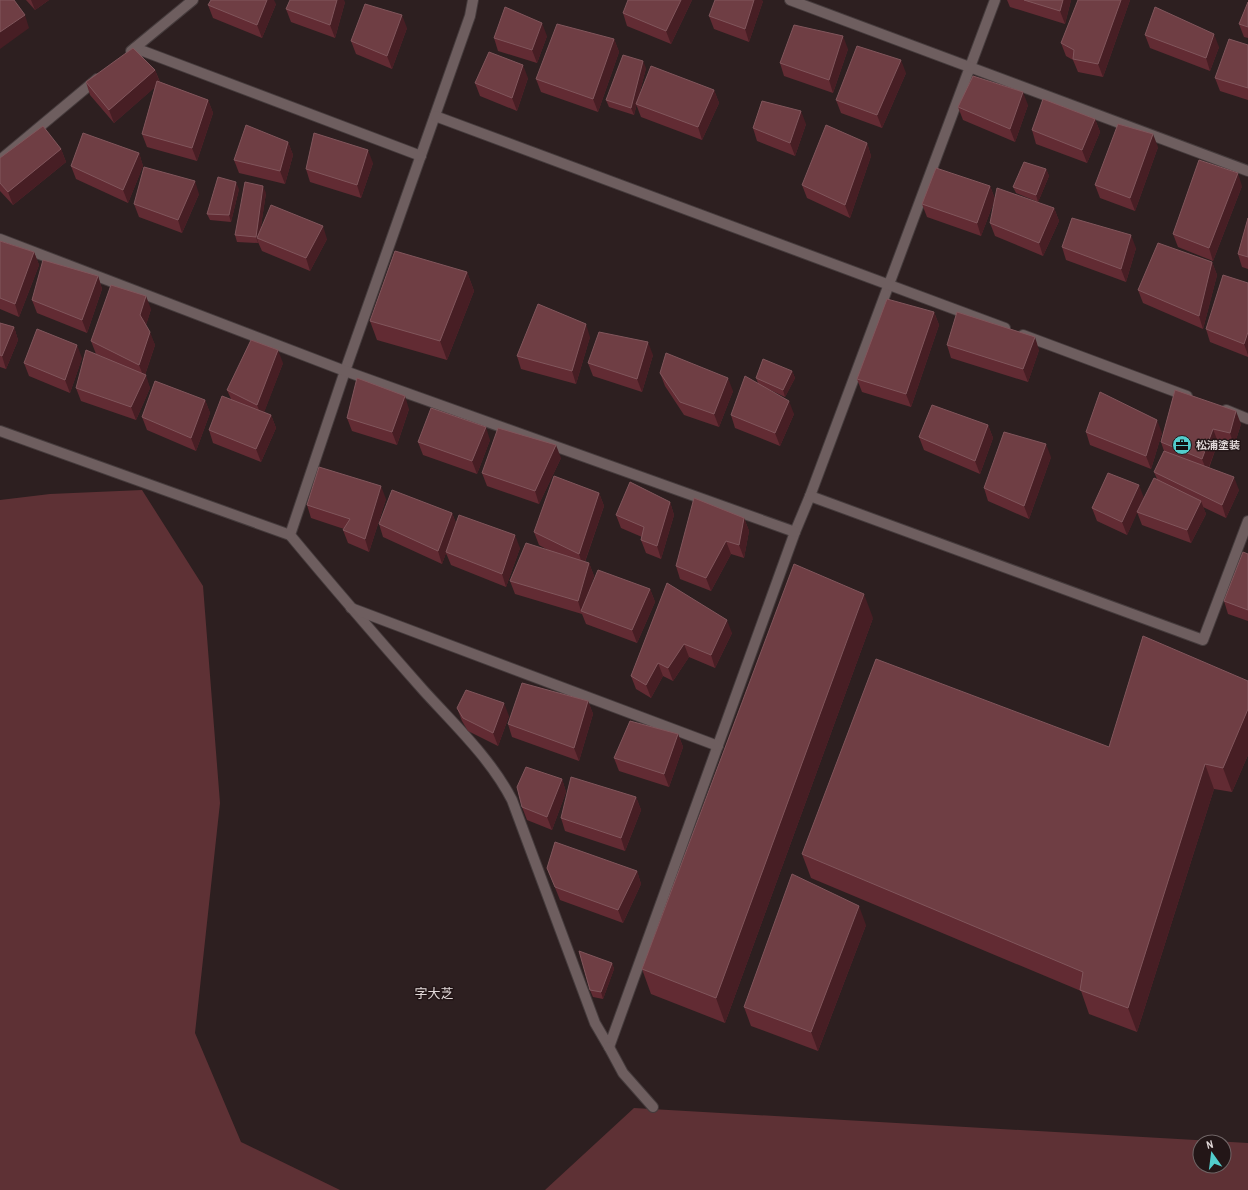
<svg xmlns="http://www.w3.org/2000/svg" width="1248" height="1190" font-family="'Archivo Narrow','Noto Sans JP',sans-serif">
<rect width="100%" height="100%" fill="#2d1f20"/>
<!-- green -->
<g fill="#5e3135" fill-rule="evenodd">
<polygon points="142,490 203,586 220,803 195,1033 241,1142 340,1190 0,1190 0,500 50,494"/>
<path d="M634,1108L1248,1143V1190H545ZM1200,1142H1224V1166H1200Z"/>
</g>
<g fill="none" stroke-linecap="round" stroke-linejoin="round">
<!-- minor casing -->
<g stroke="#453b3c" stroke-width="12">
<g id="minor">
<path d="M473,0L470,16L345,371L290,535C334,588 379,640 424,691C455,725 491,759 512,800L595,1023L609,1047L795,532L810,496L995,0"/>
<polyline points="790,0 1248,171"/>
<polyline points="135,48 421,156"/>
<polyline points="131,51 193,0"/>
<polyline points="435,116 1005,328"/>
<polyline points="0,160 97,79"/>
<polyline points="0,239 345,371 795,532"/>
<polyline points="1023,335 1187,396"/>
<polyline points="1226,410 1248,419"/>
<polyline points="0,431 290,535"/>
<polyline points="810,496 1203,640 1248,521"/>
<polyline points="351,608 718,746"/>
<polyline points="609,1047 623,1073 653,1107"/>
</g>
</g>
<!-- minor -->
<use href="#minor" stroke="#6e5e5f" stroke-width="10"/>
</g>
<!-- wall -->
<g fill="#622b33">
<polygon points="26,0 49,0 35,10"/>
<polygon points="692,0 671,44 627,26 623,13"/>
<polygon points="1007,0 1071,0 1065,24 1010,7"/>
<polygon points="1078,0 1130,0 1103,77 1078,72 1073,60 1066,56 1061,43"/>
<polygon points="763,1 749,42 714,29 709,16"/>
<polygon points="345,2 335,38 291,22 286,9"/>
<polygon points="1248,2 1248,38 1244,37 1239,24"/>
<polygon points="276,4 262,38 213,18 208,5"/>
<polygon points="407,28 392,69 356,54 351,41"/>
<polygon points="1145,35 1219,47 1210,71 1150,48"/>
<polygon points="547,36 537,63 498,51 494,38"/>
<polygon points="614,39 619,52 598,112 541,92 536,79"/>
<polygon points="1248,45 1248,100 1220,91 1215,78"/>
<polygon points="848,49 833,93 784,76 780,63"/>
<polygon points="646,68 634,115 609,107 606,100"/>
<polygon points="155,70 160,82 208,100 213,113 197,161 147,147 142,134 155,87 114,123 90,95 86,82"/>
<polygon points="906,73 882,128 841,113 836,100"/>
<polygon points="528,78 517,111 480,96 475,83"/>
<polygon points="714,90 719,103 702,140 641,117 636,104"/>
<polygon points="1028,105 1015,142 963,120 958,107"/>
<polygon points="1095,119 1100,132 1087,163 1036,144 1032,130"/>
<polygon points="806,124 795,156 757,141 753,128"/>
<polygon points="288,142 293,155 285,184 239,173 234,160"/>
<polygon points="867,143 871,156 850,218 807,198 802,185"/>
<polygon points="1158,147 1135,211 1100,198 1095,185"/>
<polygon points="61,149 66,162 13,205 0,191 0,158"/>
<polygon points="139,153 143,166 128,203 76,179 71,166"/>
<polygon points="373,163 361,198 310,182 306,169"/>
<polygon points="1046,169 1049,176 1038,202 1016,193 1013,187"/>
<polygon points="990,186 995,199 981,236 927,217 922,204"/>
<polygon points="1242,186 1213,261 1178,247 1173,234"/>
<polygon points="239,189 231,222 210,220 207,214"/>
<polygon points="266,193 260,232 327,239 310,271 262,251 258,242 258,243 237,242 235,235"/>
<polygon points="199,194 182,233 139,217 134,204"/>
<polygon points="1054,208 1059,221 1043,256 995,236 990,223"/>
<polygon points="1248,218 1248,269 1242,267 1238,254"/>
<polygon points="0,241 34,252 39,265 19,317 0,309"/>
<polygon points="1062,247 1136,248 1126,282 1066,260"/>
<polygon points="1212,262 1217,275 1203,329 1143,303 1138,290"/>
<polygon points="467,272 474,291 447,360 377,340 370,321"/>
<polygon points="98,276 102,289 87,333 37,313 32,300"/>
<polygon points="1248,283 1248,357 1210,342 1206,329"/>
<polygon points="151,309 146,325 155,345 145,375 150,388 136,420 81,401 76,388 103,357 96,354 91,341"/>
<polygon points="934,312 939,325 911,407 862,392 857,379"/>
<polygon points="0,323 14,327 18,340 6,369 0,367"/>
<polygon points="590,337 576,384 521,369 517,356"/>
<polygon points="947,345 1039,350 1028,382 951,358"/>
<polygon points="653,355 642,392 593,376 588,363"/>
<polygon points="82,358 70,393 29,376 24,363"/>
<polygon points="283,363 264,412 271,415 276,428 261,462 213,443 209,430 231,399 227,390"/>
<polygon points="792,371 795,378 785,397 768,389 794,414 780,446 735,428 731,415 758,383 756,378"/>
<polygon points="660,373 733,391 719,427 684,415 665,386"/>
<polygon points="1175,390 1241,424 1234,446 1218,442 1209,468 1239,490 1226,518 1203,507 1206,514 1191,543 1142,525 1137,512 1127,535 1097,521 1092,508 1144,498 1140,506 1157,479 1154,472 1164,451 1161,442"/>
<polygon points="205,400 210,413 196,451 147,430 142,417"/>
<polygon points="409,409 397,445 352,431 347,418"/>
<polygon points="988,425 993,438 980,474 924,450 919,437"/>
<polygon points="1086,432 1162,433 1151,469 1090,445"/>
<polygon points="490,440 477,474 423,455 418,442"/>
<polygon points="1051,457 1029,519 988,501 984,488"/>
<polygon points="561,458 539,504 487,486 482,473"/>
<polygon points="599,493 604,506 585,562 589,563 594,576 590,588 650,589 655,602 637,643 586,624 582,614 515,594 510,581 548,550 539,545 534,532"/>
<polygon points="386,499 369,552 348,543 343,530 344,529 311,518 307,505"/>
<polygon points="670,502 674,515 661,559 646,553 641,540 642,537 621,528 616,515"/>
<polygon points="452,513 456,523 520,548 506,587 451,565 446,553 442,564 383,537 379,524"/>
<polygon points="744,518 749,531 744,558 731,554 711,591 680,579 676,566"/>
<polygon points="1248,554 1248,621 1228,614 1224,601"/>
<polygon points="667,583 732,633 715,668 689,657 673,681 663,676 651,698 636,689 631,676"/>
<polygon points="873,618 725,1023 651,994 642,969"/>
<polygon points="1248,681 1248,755 1232,792 1214,789 1137,1032 1089,1014 1081,991 811,878 802,854 1109,747"/>
<polygon points="588,701 593,714 579,761 512,737 508,724"/>
<polygon points="457,708 509,716 498,746 468,731 462,721"/>
<polygon points="678,734 683,747 669,787 619,771 614,758"/>
<polygon points="562,779 566,792 552,830 527,820 522,807"/>
<polygon points="636,797 641,810 625,851 565,831 561,818"/>
<polygon points="547,868 637,871 641,884 623,923 560,900"/>
<polygon points="866,925 818,1051 751,1026 744,1007"/>
<polygon points="612,963 614,969 603,999 593,997 590,990"/>
</g>
<!-- shaded-wall -->
<g fill="#471e24">
<polygon points="31,0 49,0 35,10"/>
<polygon points="267,0 274,0 276,4 262,38 257,25"/>
<polygon points="337,0 344,0 345,2 335,38 330,25"/>
<polygon points="681,0 692,0 671,44 666,31"/>
<polygon points="754,0 762,0 763,1 749,42 745,29"/>
<polygon points="1063,0 1071,0 1065,24 1060,11"/>
<polygon points="1121,0 1130,0 1103,77 1098,64"/>
<polygon points="25,15 29,28 0,49 0,32"/>
<polygon points="402,15 407,28 392,69 387,56"/>
<polygon points="542,23 547,36 537,63 532,50"/>
<polygon points="1214,34 1219,47 1210,71 1206,58"/>
<polygon points="843,36 848,49 833,93 829,80"/>
<polygon points="614,39 619,52 598,112 593,99"/>
<polygon points="901,60 906,73 882,128 877,115"/>
<polygon points="643,61 646,68 634,115 631,108"/>
<polygon points="523,65 528,78 517,111 512,98"/>
<polygon points="155,70 160,83 114,123 109,110"/>
<polygon points="714,90 719,103 702,140 698,127"/>
<polygon points="1023,92 1028,105 1015,142 1010,129"/>
<polygon points="208,100 213,113 197,161 192,148"/>
<polygon points="801,111 806,124 795,156 790,143"/>
<polygon points="1095,119 1100,132 1087,163 1082,150"/>
<polygon points="1153,134 1158,147 1135,211 1130,198"/>
<polygon points="288,142 293,155 285,184 280,171"/>
<polygon points="867,143 871,156 850,218 845,205"/>
<polygon points="61,149 66,162 13,205 8,192"/>
<polygon points="368,150 373,163 361,198 357,185"/>
<polygon points="139,153 143,166 128,203 123,190"/>
<polygon points="1046,169 1049,176 1038,202 1036,195"/>
<polygon points="1238,173 1242,186 1213,261 1209,248"/>
<polygon points="195,181 199,194 182,233 178,220"/>
<polygon points="236,182 239,189 231,222 229,215"/>
<polygon points="263,186 266,193 259,239 257,238 258,242 258,243 256,237"/>
<polygon points="990,186 995,199 981,236 977,223"/>
<polygon points="1054,208 1059,221 1043,256 1039,243"/>
<polygon points="323,226 327,239 310,271 306,258"/>
<polygon points="1131,235 1136,248 1126,282 1121,269"/>
<polygon points="34,252 39,265 19,317 15,304"/>
<polygon points="1212,262 1217,275 1203,329 1199,316"/>
<polygon points="467,272 474,291 447,360 440,341"/>
<polygon points="98,276 102,289 87,333 82,320"/>
<polygon points="146,296 151,309 145,328 140,315"/>
<polygon points="934,312 939,325 911,407 906,394"/>
<polygon points="586,324 590,337 576,384 572,371"/>
<polygon points="14,327 18,340 6,369 2,356"/>
<polygon points="150,332 155,345 144,378 139,365"/>
<polygon points="1248,332 1248,355 1244,344"/>
<polygon points="1035,337 1039,350 1028,382 1023,369"/>
<polygon points="648,342 653,355 642,392 637,379"/>
<polygon points="77,345 82,358 70,393 65,380"/>
<polygon points="278,350 283,363 262,418 257,405"/>
<polygon points="792,371 795,378 785,397 783,390"/>
<polygon points="146,375 150,388 136,420 131,407"/>
<polygon points="728,378 733,391 719,427 714,414"/>
<polygon points="405,396 409,409 397,445 392,432"/>
<polygon points="205,400 210,413 196,451 191,438"/>
<polygon points="789,401 794,414 780,446 775,433"/>
<polygon points="1236,411 1241,424 1234,446 1230,433"/>
<polygon points="271,415 276,428 261,462 256,449"/>
<polygon points="1157,420 1162,433 1151,469 1146,456"/>
<polygon points="988,425 993,438 980,474 975,461"/>
<polygon points="486,427 490,440 477,474 472,461"/>
<polygon points="1213,429 1218,442 1207,472 1202,459"/>
<polygon points="1046,444 1051,457 1029,519 1024,506"/>
<polygon points="556,445 561,458 539,504 535,491"/>
<polygon points="1234,477 1239,490 1226,518 1222,505"/>
<polygon points="1139,485 1144,498 1127,535 1122,522"/>
<polygon points="381,486 386,499 369,552 365,539"/>
<polygon points="599,493 604,506 583,567 579,554"/>
<polygon points="1201,501 1206,514 1191,543 1187,530"/>
<polygon points="670,502 674,515 661,559 657,546"/>
<polygon points="452,513 457,526 446,552 446,553 442,564 438,551"/>
<polygon points="744,518 749,531 744,558 739,545"/>
<polygon points="515,535 520,548 506,587 502,574"/>
<polygon points="726,541 731,554 711,591 706,578"/>
<polygon points="589,563 594,576 583,612 581,611 578,601"/>
<polygon points="650,589 655,602 637,643 632,630"/>
<polygon points="864,594 873,618 725,1023 716,998"/>
<polygon points="727,620 732,633 715,668 711,655"/>
<polygon points="684,644 689,657 673,681 668,668"/>
<polygon points="658,663 663,676 651,698 646,685"/>
<polygon points="588,701 593,714 579,761 574,748"/>
<polygon points="504,703 509,716 498,746 493,733"/>
<polygon points="1248,709 1248,755 1232,792 1223,768"/>
<polygon points="678,734 683,747 669,787 664,774"/>
<polygon points="1205,764 1214,789 1137,1032 1128,1008"/>
<polygon points="562,779 566,792 552,830 547,817"/>
<polygon points="636,797 641,810 625,851 621,838"/>
<polygon points="637,871 641,884 623,923 618,910"/>
<polygon points="859,906 866,925 818,1051 811,1032"/>
<polygon points="612,963 614,969 603,999 601,992"/>
</g>
<!-- building -->
<g fill="#6f3e44" stroke="#81565c">
<polygon points="0,0 14,0 25,15 0,32"/>
<polygon points="211,0 267,0 257,25 208,5"/>
<polygon points="290,0 337,0 330,25 286,9"/>
<polygon points="628,0 681,0 666,31 623,13"/>
<polygon points="715,0 754,0 745,29 709,16"/>
<polygon points="1024,0 1063,0 1060,11"/>
<polygon points="1078,0 1121,0 1098,64 1073,59 1074,50 1061,43"/>
<polygon points="1248,2 1248,27 1239,24"/>
<polygon points="365,4 402,15 387,56 351,41"/>
<polygon points="505,7 542,23 532,50 494,38"/>
<polygon points="1155,7 1214,34 1206,58 1145,35"/>
<polygon points="557,24 614,39 593,99 536,79"/>
<polygon points="794,25 843,36 829,80 780,63"/>
<polygon points="1229,39 1248,45 1248,88 1215,78"/>
<polygon points="857,46 901,60 877,115 836,100"/>
<polygon points="133,48 155,70 109,110 86,82"/>
<polygon points="489,52 523,65 512,98 475,83"/>
<polygon points="623,55 643,61 631,108 606,100"/>
<polygon points="651,66 714,90 698,127 636,104"/>
<polygon points="973,76 1023,92 1010,129 958,107"/>
<polygon points="157,81 208,100 192,148 142,134"/>
<polygon points="1043,99 1095,119 1082,150 1032,130"/>
<polygon points="762,101 801,111 790,143 753,128"/>
<polygon points="1118,124 1153,134 1130,198 1095,185"/>
<polygon points="246,125 288,142 280,171 234,160"/>
<polygon points="826,125 867,143 845,205 802,185"/>
<polygon points="43,126 61,149 8,192 0,183 0,158"/>
<polygon points="83,133 139,153 123,190 71,166"/>
<polygon points="314,133 368,150 357,185 306,169"/>
<polygon points="1199,160 1238,173 1209,248 1173,234"/>
<polygon points="1024,162 1046,169 1036,195 1013,187"/>
<polygon points="144,167 195,181 178,220 134,204"/>
<polygon points="936,168 990,186 977,223 922,204"/>
<polygon points="218,177 236,182 229,215 207,214"/>
<polygon points="245,182 263,186 256,237 235,235"/>
<polygon points="997,188 1054,208 1039,243 990,223"/>
<polygon points="271,205 323,226 306,258 257,238"/>
<polygon points="1072,218 1131,235 1121,269 1062,247"/>
<polygon points="1248,218 1248,257 1238,254"/>
<polygon points="0,241 34,252 15,304 0,298"/>
<polygon points="1158,243 1212,262 1199,316 1138,290"/>
<polygon points="395,251 467,272 440,341 370,321"/>
<polygon points="43,260 98,276 82,320 32,300"/>
<polygon points="1223,275 1248,283 1248,332 1244,344 1206,329"/>
<polygon points="111,285 146,296 140,315 150,332 139,365 91,341"/>
<polygon points="887,299 934,312 906,394 857,379"/>
<polygon points="538,304 586,324 572,371 517,356"/>
<polygon points="957,312 1035,337 1023,369 947,345"/>
<polygon points="0,323 14,327 2,356 0,355"/>
<polygon points="37,329 77,345 65,380 24,363"/>
<polygon points="599,332 648,342 637,379 588,363"/>
<polygon points="251,340 278,350 257,405 227,390"/>
<polygon points="86,350 146,375 131,407 76,388"/>
<polygon points="666,353 728,378 714,414 680,402 660,373"/>
<polygon points="763,359 792,371 783,390 756,378"/>
<polygon points="745,376 789,401 775,433 731,415"/>
<polygon points="357,378 405,396 392,432 347,418"/>
<polygon points="155,381 205,400 191,438 142,417"/>
<polygon points="1175,390 1236,411 1230,433 1213,429 1202,459 1161,442"/>
<polygon points="1100,392 1157,420 1146,456 1086,432"/>
<polygon points="222,396 271,415 256,449 209,430"/>
<polygon points="932,405 988,425 975,461 919,437"/>
<polygon points="431,408 486,427 472,461 418,442"/>
<polygon points="498,428 556,445 535,491 482,473"/>
<polygon points="1004,432 1046,444 1024,506 984,488"/>
<polygon points="1164,451 1234,477 1222,505 1154,472"/>
<polygon points="319,467 381,486 365,539 343,530 350,519 307,505"/>
<polygon points="1108,473 1139,485 1122,522 1092,508"/>
<polygon points="554,476 599,493 579,554 534,532"/>
<polygon points="1154,478 1201,501 1187,530 1137,512"/>
<polygon points="630,482 670,502 657,546 641,540 644,527 616,515"/>
<polygon points="392,490 452,513 438,551 379,524"/>
<polygon points="694,498 744,518 739,545 726,541 706,578 676,566"/>
<polygon points="459,515 515,535 502,574 446,552"/>
<polygon points="526,543 589,563 578,601 510,581"/>
<polygon points="1243,552 1248,554 1248,610 1224,601"/>
<polygon points="794,564 864,594 716,998 642,969"/>
<polygon points="598,570 650,589 632,630 581,611"/>
<polygon points="667,583 727,620 711,655 684,644 668,668 658,663 646,685 631,676"/>
<polygon points="1143,636 1248,681 1248,709 1223,768 1205,764 1128,1008 1080,990 1083,972 802,854 876,659 1109,747"/>
<polygon points="522,683 588,701 574,748 508,724"/>
<polygon points="466,690 504,703 493,733 463,718 457,708"/>
<polygon points="630,721 678,734 664,774 614,758"/>
<polygon points="526,767 562,779 547,817 522,807 517,787"/>
<polygon points="571,777 636,797 621,838 561,818"/>
<polygon points="555,842 637,871 618,910 555,887 547,868"/>
<polygon points="792,874 859,906 811,1032 744,1007"/>
<polygon points="579,951 612,963 601,992 590,990"/>
</g>
<!-- icons -->
<defs>
<g id="office-disc" transform="scale(1)"><circle r="9.5" fill="#52cdcc" stroke="#231617"/><path d="M-6-3h4V-5.5h4V-3h4V5H-6ZM-1-4.5V-3h2v-1.5ZM-6 0V1H6V0Z" fill="#111"/></g>
</defs>
<g fill-rule="evenodd">
<use href="#office-disc" x="1182" y="445"/>
</g>
<g text-anchor="middle" dominant-baseline="central" stroke-width="3" stroke-linejoin="round" paint-order="stroke">
<!-- poi labels -->
<g font-size="11" font-weight="bold" fill="#e2d9d9" stroke="#231617" text-anchor="start">
<text x="1196" y="445">松浦塗装</text>
</g>
<!-- quarter labels -->
<g font-size="13" fill="#e2d9d9" stroke="#231617">
<text x="434" y="993">字大芝</text>
</g>
</g>
<!-- north arrow -->
<g transform="translate(1212 1154) rotate(346)"><circle r="19" fill="#231617" stroke="#6f6465"/>
<path d="M0-3L7 15L0 10L-7 15Z" fill="#52cdcc"/>
<text y="-6" font-size="11" font-weight="bold" text-anchor="middle" fill="#e2d9d9">N</text>
</g>
</svg>
